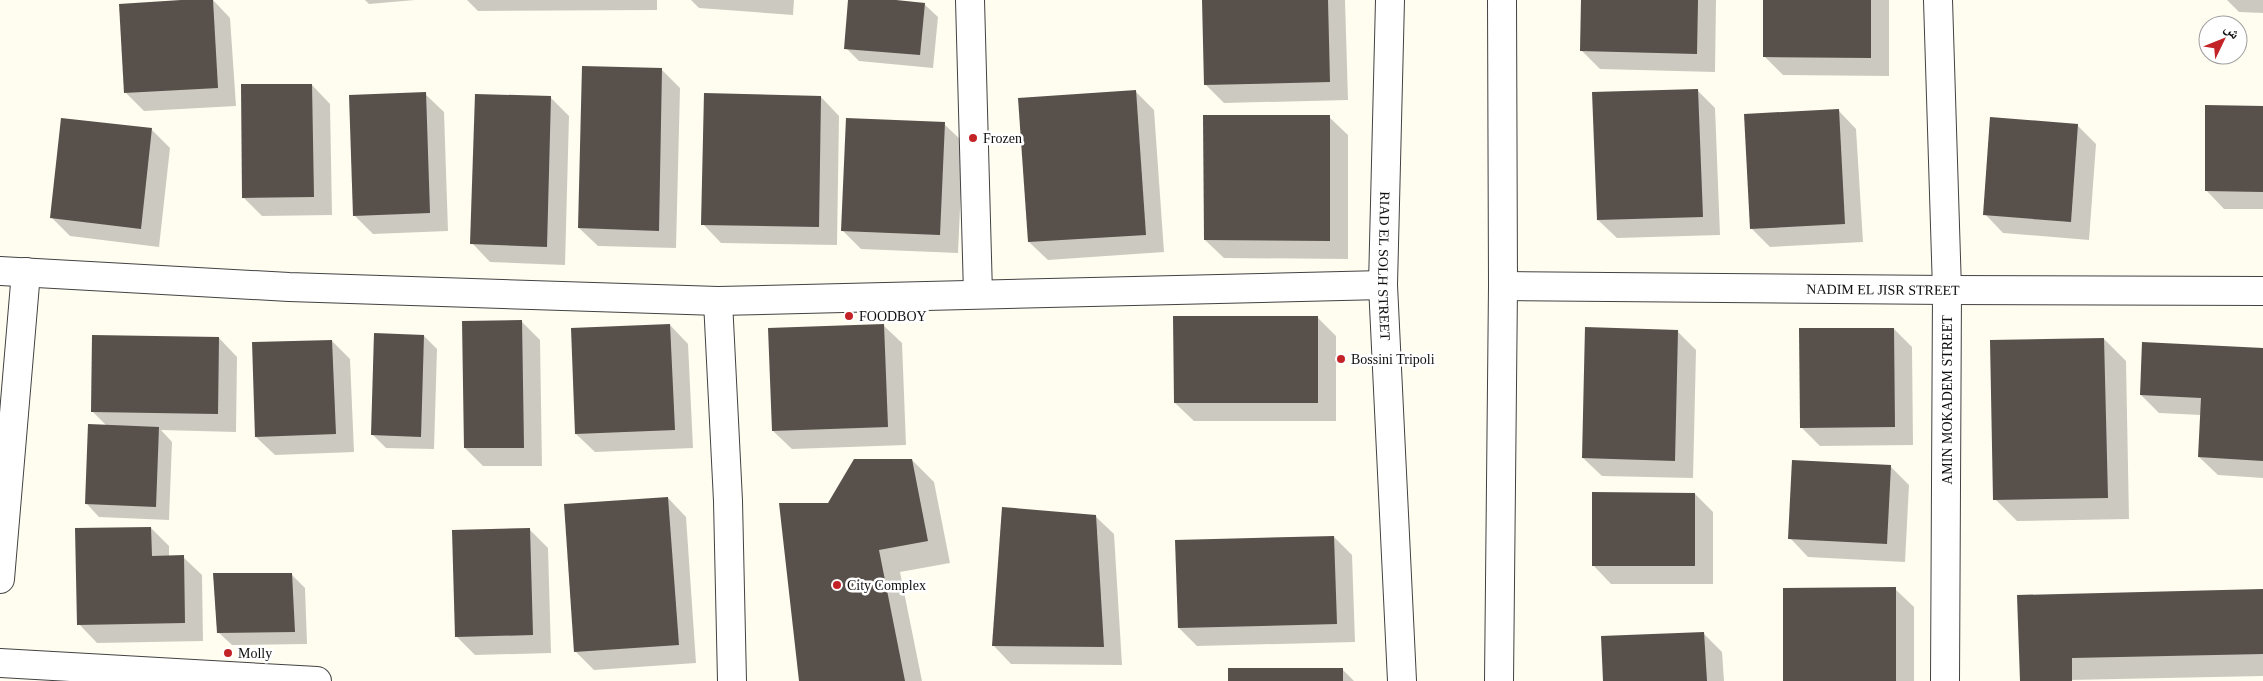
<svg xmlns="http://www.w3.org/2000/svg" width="2263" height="681" font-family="'Times New Roman','Noto Naskh Arabic',serif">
<rect width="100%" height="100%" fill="#fffcf0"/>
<!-- shadow -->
<g fill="#0003">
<polygon points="202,0 213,0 230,18 236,106 144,111 126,93"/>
<polygon points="365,0 415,0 369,4"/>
<polygon points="467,0 657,0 657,10 478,11"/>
<polygon points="691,0 794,0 793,15 699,8"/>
<polygon points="850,0 883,0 924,4 938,17 933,68 859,61 846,48"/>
<polygon points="1203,0 1345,0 1348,100 1224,103 1205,84"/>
<polygon points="1582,0 1716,0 1715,72 1600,69 1582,51"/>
<polygon points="1764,0 1889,0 1889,76 1783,75 1764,56"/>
<polygon points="2227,0 2263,0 2263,13 2239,12"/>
<polygon points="661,69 680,88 676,248 598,246 579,228"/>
<polygon points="312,85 330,104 332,215 262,216 243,197"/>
<polygon points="1697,90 1715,108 1720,235 1617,238 1598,220"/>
<polygon points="1136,92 1154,110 1164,252 1048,260 1029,242"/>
<polygon points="425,94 444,112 448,231 373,234 354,215"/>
<polygon points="821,97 839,116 837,245 721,243 703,224"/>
<polygon points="551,98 569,116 565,265 490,262 472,243"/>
<polygon points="2263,107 2263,209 2224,209 2206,190"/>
<polygon points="1838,110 1856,129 1863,242 1770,247 1752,229"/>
<polygon points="1329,117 1348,135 1348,259 1224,258 1205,240"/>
<polygon points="944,124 963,142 958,253 861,249 842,230"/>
<polygon points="2077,125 2096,144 2089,240 2003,233 1985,214"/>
<polygon points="152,130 170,148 159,247 70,236 52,218"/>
<polygon points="1317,317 1336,336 1336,421 1194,421 1175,403"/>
<polygon points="521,321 540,340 542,466 483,466 465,448"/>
<polygon points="670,325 688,344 693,448 595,452 576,434"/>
<polygon points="883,325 902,343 906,445 792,449 773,431"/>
<polygon points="1894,329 1912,347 1913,445 1820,446 1802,428"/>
<polygon points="1677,331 1696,350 1693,478 1602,476 1583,458"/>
<polygon points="424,336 437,349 434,449 386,448 372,434"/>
<polygon points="219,338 237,357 236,432 161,430 172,442 169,520 99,517 86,503 107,426 92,411"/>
<polygon points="2104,339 2126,361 2129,519 2017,521 1995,499"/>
<polygon points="332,341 350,359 354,452 275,455 256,437"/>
<polygon points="2263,350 2263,478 2218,475 2199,457 2201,415 2159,413 2141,395"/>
<polygon points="912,460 934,482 950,563 900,572 922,681 801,681 829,504"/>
<polygon points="1890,466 1909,485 1905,562 1808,557 1790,538"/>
<polygon points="1695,494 1713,512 1713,584 1611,584 1593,565"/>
<polygon points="668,498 686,517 696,663 594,670 576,652"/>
<polygon points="1095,516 1114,534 1122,665 1011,664 993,645"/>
<polygon points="151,528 169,546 169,557 183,557 202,575 203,641 97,643 79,624"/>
<polygon points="529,529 548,548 551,653 475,655 456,636"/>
<polygon points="1334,537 1352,555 1355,642 1197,646 1179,628"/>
<polygon points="291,574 305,588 307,644 232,645 218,632"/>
<polygon points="1895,589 1914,607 1914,681 1784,681"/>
<polygon points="2263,591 2263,676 2021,681 2019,596"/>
<polygon points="1704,634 1722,652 1724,681 1604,681"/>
<polygon points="1342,669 1354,681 1229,681"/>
</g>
<!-- building -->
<g fill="#58504b">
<polygon points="181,0 213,0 218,88 124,93 119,4"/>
<polygon points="848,0 896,0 925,3 920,55 844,49"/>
<polygon points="1202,0 1328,0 1330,82 1204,85"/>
<polygon points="1581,0 1698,0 1697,54 1580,51"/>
<polygon points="1763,0 1871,0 1871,58 1763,57"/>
<polygon points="582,66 662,68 659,231 578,228"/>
<polygon points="241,84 312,84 314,197 242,198"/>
<polygon points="1698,89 1703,217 1597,220 1592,92"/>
<polygon points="1136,90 1146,235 1028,242 1018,98"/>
<polygon points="426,92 430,213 353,216 349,95"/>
<polygon points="704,93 821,96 819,227 701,225"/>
<polygon points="475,94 551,96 547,247 470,244"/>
<polygon points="2205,105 2263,106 2263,192 2205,191"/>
<polygon points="1839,109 1845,224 1750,229 1744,114"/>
<polygon points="1203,115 1330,115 1330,241 1204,240"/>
<polygon points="1990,117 2078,124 2071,222 1983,215"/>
<polygon points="61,118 152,128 141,229 50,218"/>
<polygon points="846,118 945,122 940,235 841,231"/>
<polygon points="1173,316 1318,316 1318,403 1174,403"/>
<polygon points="522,320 524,448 464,448 462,321"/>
<polygon points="670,324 675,430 575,434 571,328"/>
<polygon points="884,324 888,427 772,431 768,328"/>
<polygon points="1585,327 1678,330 1675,461 1582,458"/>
<polygon points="1799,328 1894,328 1895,427 1800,428"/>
<polygon points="374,333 424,335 421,437 371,435"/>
<polygon points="92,335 219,337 218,414 91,412"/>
<polygon points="2104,338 2108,498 1993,500 1990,340"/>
<polygon points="332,340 336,434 255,437 252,342"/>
<polygon points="2142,342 2263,348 2263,461 2198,457 2201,398 2140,395"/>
<polygon points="88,424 159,427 156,507 85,504"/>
<polygon points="854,459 912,459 928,541 879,550 905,681 799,681 779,503 828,503"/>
<polygon points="1792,460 1891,465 1887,544 1788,539"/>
<polygon points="1592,492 1695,493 1695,566 1592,566"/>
<polygon points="668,497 679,645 574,652 564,504"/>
<polygon points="1002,507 1096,515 1104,647 992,646"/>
<polygon points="151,527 152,556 184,555 185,623 77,625 75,528"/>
<polygon points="530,528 533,635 455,637 452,530"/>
<polygon points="1334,536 1337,624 1178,628 1175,540"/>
<polygon points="213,573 292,573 295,632 217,633"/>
<polygon points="1896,587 1896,681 1783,681 1783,588"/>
<polygon points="2263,589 2263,654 2072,658 2072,681 2020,681 2017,595"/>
<polygon points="1704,632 1707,681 1603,681 1601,636"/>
<rect x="1228" y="668" width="115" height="13"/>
</g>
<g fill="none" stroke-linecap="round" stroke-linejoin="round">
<!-- minor casing -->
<g stroke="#424242" stroke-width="30">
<g id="minor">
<polyline points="970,0 978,294"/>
<polyline points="1938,0 1947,290 1945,681"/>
<polyline points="0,271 289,287 718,301 1383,285"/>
<path id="s1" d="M1503,286L1947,290L2263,291"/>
<polyline points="718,301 728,501 732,681"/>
<polyline points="0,579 26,272"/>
<polyline points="0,663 317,681"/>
</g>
</g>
<!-- tertiary casing -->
<g stroke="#424242" stroke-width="30">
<g id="tertiary">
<path id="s2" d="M1390,0L1383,285L1402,681"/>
<polyline points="1499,681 1503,286 1502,0"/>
</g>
</g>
<!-- minor -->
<use href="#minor" stroke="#fff" stroke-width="28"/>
<!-- tertiary -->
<use href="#tertiary" stroke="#fff" stroke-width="28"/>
</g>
<!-- markers -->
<g fill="#c32327" stroke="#fff" stroke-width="2">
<circle cx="973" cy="138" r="5"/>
<circle cx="849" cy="316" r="5"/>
<circle cx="1341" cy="359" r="5"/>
<circle cx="837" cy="585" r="5"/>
<circle cx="228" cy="653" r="5"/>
</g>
<g text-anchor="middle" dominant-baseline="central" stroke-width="5" stroke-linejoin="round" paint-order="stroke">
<!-- poi labels -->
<g font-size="14" fill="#0f0f0f" stroke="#fff" text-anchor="start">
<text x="983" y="138">Frozen</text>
<text x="859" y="316">FOODBOY</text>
<text x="1351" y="359">Bossini Tripoli</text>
<text x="847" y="585">City Complex</text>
<text x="238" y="653">Molly</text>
</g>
<!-- street labels -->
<g font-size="14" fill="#0f0f0f" stroke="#fff">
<text stroke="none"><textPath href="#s2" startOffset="266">RIAD EL SOLH STREET</textPath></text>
<text stroke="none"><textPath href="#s1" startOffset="380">NADIM EL JISR STREET</textPath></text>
<text transform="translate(1947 400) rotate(-90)">AMIN MOKADEM STREET</text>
</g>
</g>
<!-- north arrow -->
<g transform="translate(2223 40) rotate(47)"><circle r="24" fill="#ffffff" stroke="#9f9f9f"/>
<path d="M0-4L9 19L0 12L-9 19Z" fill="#c32327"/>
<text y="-8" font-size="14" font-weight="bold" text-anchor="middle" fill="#0f0f0f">ش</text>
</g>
</svg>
